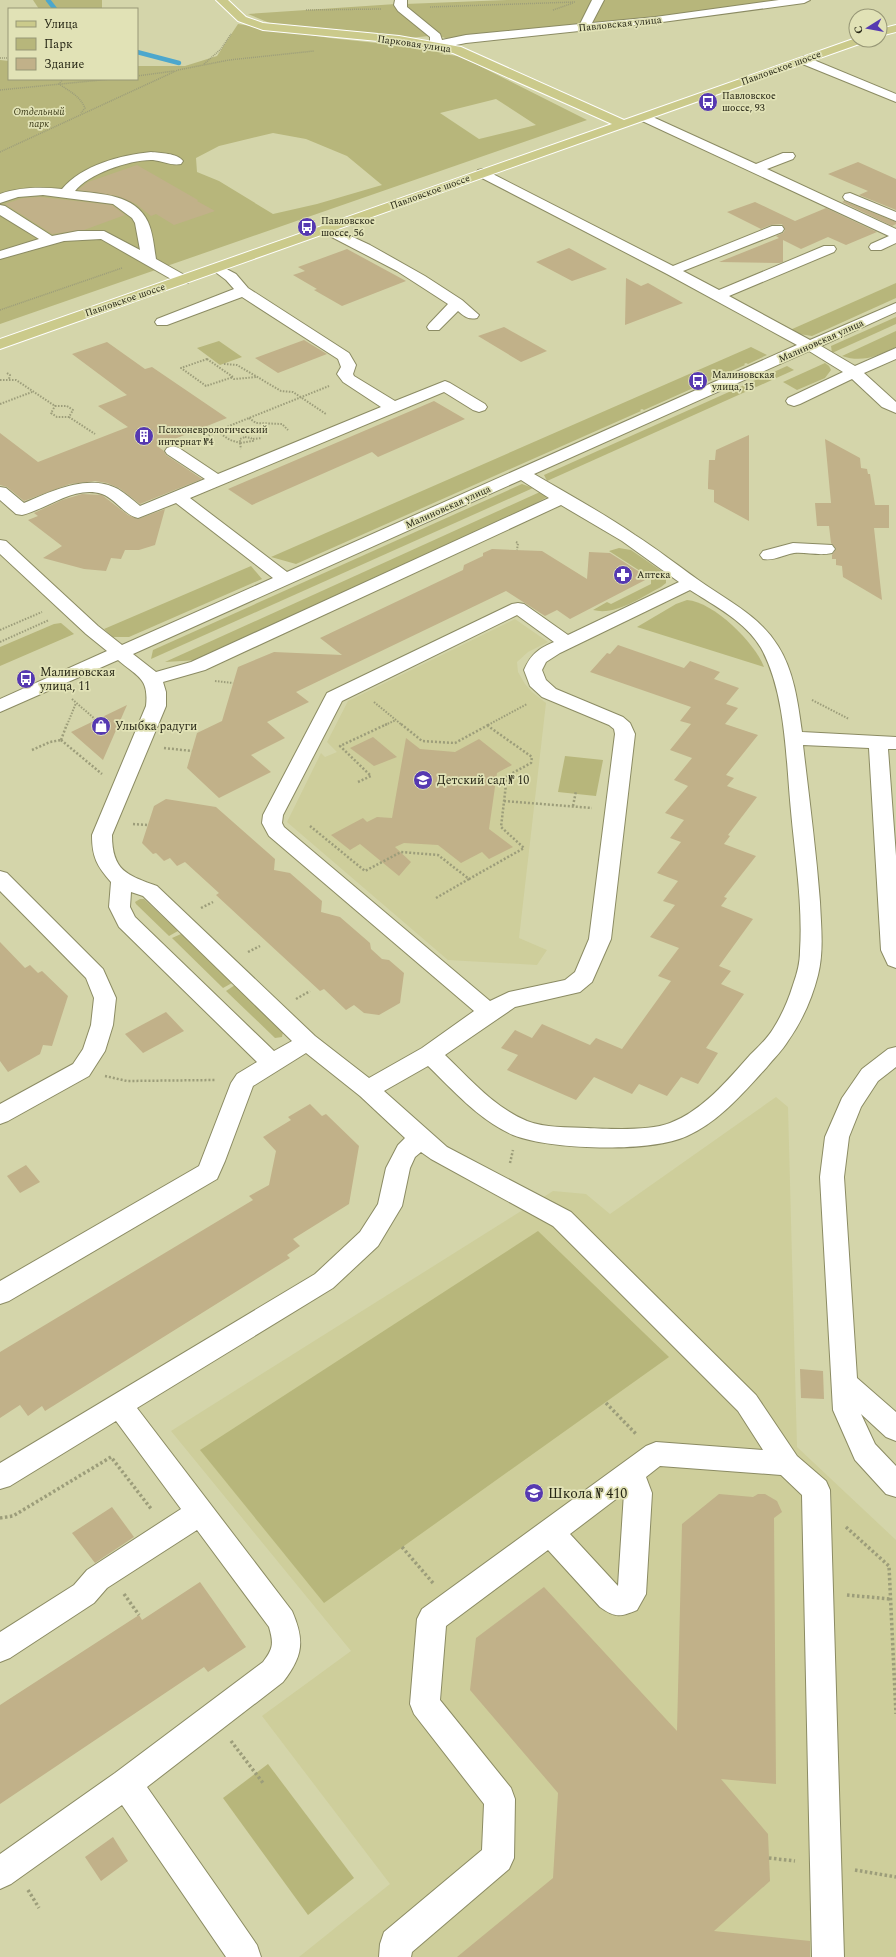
<svg xmlns="http://www.w3.org/2000/svg" width="896" height="1957" font-family="Spectral,serif">
<rect width="100%" height="100%" fill="#d4d5aa"/>
<!-- built -->
<g fill="#cece9b">
<polygon points="515,619 548,642 528,652 517,662 518,672 525,684 532,692 546,703 519,938 547,950 537,965 448,960 287,822 321,753 325,757 337,752 327,742 348,701"/>
<polygon points="776,1097 788,1107 797,1447 896,1540 896,1957 299,1957 390,1884 262,1716 351,1651 171,1431 553,1191 586,1194 610,1214"/>
</g>
<!-- green -->
<g fill="#b7b67b" fill-rule="evenodd">
<polygon points="33,0 102,0 102,9 39,9"/>
<polygon points="507,0 594,0 579,25 448,39 442,37 410,11 405,4"/>
<polygon points="601,0 794,0 590,25"/>
<polygon points="396,4 429,36 409,38 272,24 248,14"/>
<path d="M238,24L330,38L432,49L448,53L439,54L460,56L587,120L0,324V60L9,61V79H137V66H185L217,56ZM496,99L536,125L479,139L440,113ZM273,133L306,139L347,156L382,185L317,204L273,214L219,181L197,172L196,158L219,146Z"/>
<polygon points="896,283 896,298 812,336 799,334 790,330"/>
<polygon points="896,317 896,324 832,353 831,346"/>
<path d="M896,331V347C878,356 862,363 842,356Z"/>
<polygon points="219,341 242,357 220,365 197,348"/>
<polygon points="751,347 767,355 748,364 746,363 744,364 745,365 644,410 642,409 640,410 641,411 296,564 271,557"/>
<polygon points="825,363 829,366 831,370 825,378 797,390 783,382"/>
<polygon points="787,366 794,370 547,481 544,475"/>
<polygon points="522,484 533,488 151,659 153,650"/>
<polygon points="540,492 547,497 529,507 199,660 165,662"/>
<path d="M619,548L631,550L663,572L666,577V583L661,587C641,597 616,616 593,610L607,602L611,604L651,584V578L609,551Z"/>
<polygon points="251,566 262,579 129,637 113,637 104,629"/>
<path d="M687,600C714,602 755,643 764,667L637,627L676,604Z"/>
<polygon points="61,623 74,634 0,666 0,647 54,624"/>
<polygon points="565,756 603,760 596,796 558,792"/>
<polygon points="140,899 144,899 178,931 169,936 136,904 135,902"/>
<polygon points="181,934 232,983 223,988 172,938"/>
<polygon points="235,985 283,1032 282,1037 275,1038 226,991"/>
<polygon points="538,1231 669,1357 324,1603 200,1450"/>
<polygon points="268,1764 354,1878 308,1915 223,1798"/>
</g>
<g fill="none" stroke-linecap="round" stroke-linejoin="round">
<!-- stream -->
<g stroke="#4ca7cd" stroke-width="4.5">
<polyline points="48,0 55,9"/>
<polyline points="137,52 179,63"/>
</g>
</g>
<!-- building -->
<g fill="#c1b189">
<polygon points="858,162 896,179 896,210 859,195 868,191 828,174"/>
<polygon points="137,165 198,200 197,201 215,211 174,225 156,214 151,216 136,204 117,196 78,190 88,182"/>
<polygon points="40,197 112,205 125,215 84,230 52,234 5,204 23,198"/>
<polygon points="844,201 896,222 896,224 892,226 842,202"/>
<polygon points="755,202 795,221 826,208 877,232 846,245 828,237 801,249 783,240 783,262 779,263 719,262 779,238 776,236 783,233 785,230 782,224 771,225 761,229 727,212"/>
<polygon points="569,248 607,269 572,281 536,262"/>
<polygon points="347,249 406,281 342,306 314,290 317,289 293,275 305,271 298,267"/>
<polygon points="626,278 641,286 648,283 683,303 625,325"/>
<polygon points="504,327 547,351 521,362 478,336"/>
<polygon points="304,340 327,354 278,373 255,358"/>
<polygon points="107,342 145,369 152,367 227,418 157,446 164,451 166,455 202,479 140,504 119,488 107,483 95,481 70,484 24,501 7,487 0,485 0,433 38,462 128,427 98,406 127,395 72,354"/>
<polygon points="434,401 465,419 378,457 372,452 252,505 228,489"/>
<polygon points="749,435 749,521 714,502 714,490 708,489 708,484 709,460 715,460 716,450"/>
<polygon points="825,439 860,458 861,468 867,469 868,474 870,474 875,505 889,505 889,528 874,528 882,600 843,577 842,566 836,565 836,559 832,559 832,555 836,549 831,543 829,526 817,526 815,503 831,503"/>
<polygon points="82,494 102,495 128,515 138,519 165,509 155,545 139,550 125,550 121,559 111,558 106,571 84,569 43,558 62,546 28,520 38,516 34,513 62,500"/>
<polygon points="492,549 542,551 587,579 589,552 610,553 649,578 570,619 557,610 545,616 506,591 296,692 309,702 267,722 285,738 251,755 271,772 219,798 187,768 197,733 222,721 238,667 274,652 342,655 320,638 463,570 464,565 483,556 483,553"/>
<polygon points="618,645 684,668 690,661 720,672 714,679 739,688 726,704 738,708 725,724 758,735 726,775 734,778 727,786 757,797 728,835 730,836 724,844 756,856 724,897 727,898 721,906 753,919 719,966 731,971 721,984 744,994 706,1048 718,1053 698,1084 681,1077 667,1096 639,1084 632,1094 594,1077 576,1100 507,1070 518,1055 501,1048 515,1030 532,1038 542,1024 590,1045 596,1038 622,1049 671,981 658,976 679,948 650,937 675,905 663,901 678,881 657,873 681,842 670,838 684,820 665,813 688,786 674,780 692,758 670,750 691,724 680,721 691,707 590,672 607,653 610,654"/>
<polygon points="127,705 103,760 71,732 96,720"/>
<polygon points="373,737 397,757 374,766 350,748"/>
<polygon points="406,738 420,749 455,752 479,739 512,765 497,773 489,829 513,847 489,859 482,852 461,863 438,845 404,843 395,847 411,862 399,876 360,844 350,850 331,835 363,818 367,822 377,817 392,818"/>
<polygon points="166,799 216,807 275,859 274,870 290,873 322,901 321,912 340,917 370,943 371,949 382,959 389,960 404,973 400,1003 379,1015 364,1013 354,1005 346,1010 324,989 320,991 216,895 219,893 185,862 177,866 170,858 164,861 156,853 153,854 142,843 154,806"/>
<polygon points="0,942 25,968 30,965 38,973 42,971 68,996 52,1046 43,1045 40,1054 8,1072 0,1061"/>
<polygon points="166,1012 184,1031 143,1053 125,1034"/>
<polygon points="310,1104 322,1116 326,1114 359,1146 349,1204 293,1239 300,1246 287,1255 290,1258 45,1411 42,1406 28,1416 20,1405 0,1418 0,1352 253,1200 249,1196 269,1185 276,1151 263,1137 291,1120 288,1117"/>
<polygon points="26,1165 40,1182 20,1193 7,1176"/>
<polygon points="800,1369 823,1371 824,1399 801,1398"/>
<polygon points="719,1494 753,1497 758,1494 765,1494 777,1501 782,1512 774,1518 776,1784 721,1779 768,1834 770,1881 714,1931 810,1941 810,1957 457,1957 553,1878 558,1793 470,1690 476,1638 544,1587 677,1731 682,1524"/>
<polygon points="112,1507 134,1537 95,1563 72,1533"/>
<polygon points="200,1582 246,1647 208,1672 204,1667 0,1804 0,1705 139,1615 142,1620"/>
<polygon points="113,1837 128,1861 101,1881 85,1857"/>
</g>
<g fill="none" stroke-linecap="round" stroke-linejoin="round">
<!-- minor casing -->
<g stroke="#8b8b63" stroke-width="2">
<g id="minor">
<polygon points="395,0 407,0 407,7 440,34 442,40 466,35 580,24 592,0 604,0 592,23 655,17 779,0 810,0 804,3 655,23 466,43 436,49 430,45 430,37 398,11 394,5"/>
<polygon points="804,56 896,94 896,102 800,63 798,60"/>
<polygon points="644,113 756,164 783,153 793,153 795,156 793,159 767,169 896,229 896,243 881,250 871,250 869,247 871,244 889,236 640,120 638,117"/>
<path d="M151,152C160,153 177,153 183,161L181,164C172,166 162,161 153,160C131,159 88,174 75,191C101,194 135,194 148,222C153,233 154,247 156,259L188,277L190,280L188,283H178L101,239L64,241L0,259V251L39,239L0,215V205L5,206L52,236L78,231H104L140,250L135,223L132,218L113,204L43,195L18,197L0,203V194C20,187 41,187 62,189C82,165 121,155 151,152Z"/>
<path d="M483,169L673,266L772,226H782L784,229L782,232L683,271L719,290L824,246H834L836,249L834,252L729,296L810,340L896,303V312L821,346L855,366L896,348V359L864,373L896,402V413L882,407L852,379L800,404L794,406L788,404L786,401L788,398L843,372L809,351L534,474C568,494 603,513 635,535C657,549 676,564 697,579C726,600 758,614 778,646C794,671 798,703 802,732L896,737V749H888L896,856V968L888,965L881,950L869,748L803,745C809,797 816,849 820,902C821,926 824,951 818,975C812,999 802,1021 788,1041C782,1051 774,1058 767,1067C744,1092 719,1122 687,1136C650,1153 550,1150 513,1135C479,1120 454,1091 428,1066L384,1091L447,1147L571,1212L756,1395L797,1456L826,1481L830,1490L844,1957H812L802,1495L781,1475L660,1466L646,1477L652,1493L646,1594L637,1610C621,1617 615,1618 600,1607L548,1550L446,1626L440,1700L511,1788L515,1799L514,1858L509,1869L412,1952L411,1957H379L380,1944L384,1932L482,1850L484,1804L414,1714L410,1704L417,1619L422,1609L646,1446L656,1442L763,1450L738,1411L553,1226L431,1159L421,1152L415,1157L410,1168L402,1206L378,1246L333,1288L137,1408L292,1611C305,1641 303,1656 283,1682L147,1787L217,1887L257,1945L261,1957H226L122,1805L11,1884L0,1889V1854L115,1773L263,1662C273,1649 274,1644 269,1627L197,1530L107,1588L94,1603L10,1658L0,1662V1632L74,1585L87,1570L181,1509L116,1421L10,1486L0,1489V1463L315,1274L360,1232L378,1204L386,1168L398,1145L405,1138L360,1096L306,1053L253,1086L225,1161L217,1179L9,1301L0,1304V1281L199,1166L231,1083L237,1074L257,1062L119,927L109,907L111,882C97,866 92,857 92,835L146,706C149,678 138,677 118,660L0,712V699L107,651L86,634L0,554V540L6,541L98,626L122,645L273,578L176,503L138,518C124,515 116,499 102,494C75,485 47,509 22,515L16,514L0,500V487L6,488L24,503C52,491 88,473 118,489C126,494 133,500 140,506L205,479L167,454L165,451L167,448L173,446L179,448L218,474L381,407L343,382L337,374L341,367L338,359L242,297L167,325H157L155,322L157,319L234,289L226,280L210,268L212,265L217,264L236,274L248,288L349,353L356,365L353,374L354,376L395,401L445,381L450,383L485,404L487,407L485,410L479,412L473,410L444,392L190,498L287,572L797,345L667,274L478,176L476,173L478,170ZM521,480L549,498L191,662L156,672L133,654ZM561,505L622,541L679,582L568,635L524,604L518,603L512,604L327,693L263,815L262,823L269,836L474,1011L422,1048L369,1078L315,1036L157,886C127,875 112,871 112,835L166,706V692L163,682L205,670ZM690,590C715,606 746,622 761,648C786,693 786,760 791,811C795,856 803,905 800,951C800,963 797,974 793,985C788,1001 782,1015 773,1029C767,1039 758,1047 750,1055C728,1080 702,1111 670,1123C650,1131 609,1129 587,1128C568,1127 545,1128 527,1121C494,1107 470,1079 445,1055L515,1007L580,992L592,982L611,939L635,734L630,723L623,717L556,689L546,680L542,670L546,662L560,653ZM517,615L554,642C538,649 531,654 524,670L530,686L542,697L609,725L614,729L615,734L589,939L575,972L565,980L509,992L490,1001L284,827L282,823L283,815L342,701ZM131,892L143,896L292,1041L274,1051L135,917L130,907ZM624,1493L618,1586L570,1534Z"/>
<polygon points="850,193 896,212 896,221 845,200 843,197 845,194"/>
<path d="M327,225L370,245L425,276L462,300L479,315L477,318C468,320 464,316 458,311L439,330H429L427,327L429,324L448,304L397,271L322,232L320,229L322,226Z"/>
<path d="M793,543L832,545L835,549L832,553C819,556 807,552 794,553C783,555 774,561 763,559L760,555L763,551Z"/>
<polygon points="0,871 7,873 103,969 116,998 113,1025 105,1051 89,1076 8,1121 0,1124 0,1104 73,1064 83,1049 91,1025 94,998 86,978 0,891"/>
<polygon points="896,1047 896,1067 878,1081 861,1107 849,1137 844,1177 857,1378 896,1412 896,1441 886,1437 861,1414 875,1444 896,1466 896,1497 886,1494 855,1460 833,1410 820,1177 825,1137 842,1098 862,1069 888,1049"/>
</g>
</g>
<!-- major casing -->
<g stroke="#fff" stroke-width="2">
<g id="major">
<polygon points="216,0 228,0 246,17 263,23 399,36 461,47 624,120 856,38 856,40 867,40 865,42 0,349 0,339 612,124 453,53 399,43 263,30 238,21"/>
<polygon points="896,25 896,32 880,36 880,29"/>
</g>
</g>
<!-- path-far3 -->
<g stroke="#9c9d7a" stroke-width="1.5" stroke-dasharray="1 1" stroke-linecap="butt">
<polyline points="430,7 575,2"/>
<polyline points="306,10 381,9"/>
<polyline points="553,10 573,3"/>
<polyline points="0,58 9,58"/>
<polyline points="204,64 221,49 231,34"/>
<polyline points="137,76 174,71"/>
<path d="M63,79L59,84C69,91 80,96 85,108L81,113"/>
<polyline points="0,90 111,79"/>
<polyline points="0,152 178,70 229,60 314,51"/>
<polyline points="0,310 122,268"/>
</g>
<!-- path-far2 -->
<g stroke="#9c9d7a" stroke-width="2" stroke-dasharray="1.5 1.5" stroke-linecap="butt">
<polygon points="207,359 233,377 206,386 181,368"/>
<polyline points="224,364 237,365 281,391 293,392 326,414"/>
<polyline points="7,373 10,375 9,379"/>
<polyline points="231,377 234,379 257,377"/>
<polyline points="0,380 16,380 55,406"/>
<polyline points="0,404 32,392"/>
<polygon points="55,406 67,406 73,410 69,417 57,417 51,413"/>
<polyline points="69,417 95,434"/>
<polyline points="249,418 256,423 282,424 288,430"/>
<polyline points="218,432 230,440 240,443"/>
<polygon points="245,437 251,438 253,441 240,443 240,439"/>
<polyline points="253,439 262,438"/>
<polyline points="195,442 229,426 329,386"/>
<polyline points="240,443 241,449"/>
<polyline points="516,542 518,543 517,550"/>
<polyline points="0,630 42,612"/>
<polyline points="0,642 49,620"/>
<polyline points="215,681 233,683"/>
<polyline points="72,699 96,720"/>
<polyline points="812,700 849,719"/>
<polyline points="374,702 402,725"/>
<polyline points="67,725 76,703"/>
<polyline points="385,725 396,720"/>
<polyline points="488,725 527,704"/>
</g>
<!-- path-far1 -->
<g stroke="#9c9d7a" stroke-width="2.5" stroke-dasharray="2 2" stroke-linecap="butt">
<polyline points="401,724 422,741 455,743 490,724"/>
<polyline points="61,740 102,774"/>
<polyline points="61,740 67,724"/>
<polyline points="164,748 192,751"/>
<polyline points="32,750 50,742 61,740"/>
<polyline points="358,782 371,776 340,746 387,724"/>
<polyline points="504,801 592,808"/>
<polyline points="573,806 576,791"/>
<polyline points="133,824 148,825"/>
<polyline points="310,826 365,871 401,852 438,855 469,879 524,848 501,827 507,776 531,763 532,757 488,726"/>
<polyline points="436,898 469,879"/>
<polyline points="201,908 213,902"/>
<polyline points="248,952 260,946"/>
<polyline points="296,999 310,991"/>
<polyline points="105,1076 127,1081 216,1080"/>
<polyline points="510,1163 513,1150"/>
</g>
<!-- path -->
<g stroke="#9c9d7a" stroke-width="3.5" stroke-dasharray="2.5 2.5" stroke-linecap="butt">
<polyline points="606,1403 637,1435"/>
<polyline points="0,1518 13,1516 111,1457 152,1510"/>
<polyline points="846,1527 889,1566 896,1714"/>
<polyline points="402,1547 433,1583"/>
<polyline points="124,1594 139,1615"/>
<polyline points="847,1595 890,1599"/>
<polyline points="231,1741 263,1783"/>
<polyline points="769,1858 795,1861"/>
<polyline points="855,1870 896,1877"/>
<polyline points="28,1890 39,1908"/>
</g>
<!-- minor -->
<use href="#minor" fill="#fff" fill-rule="evenodd"/>
<!-- major -->
<use href="#major" fill="#cbca8b" fill-rule="evenodd"/>
</g>
<!-- icons -->
<defs>
<g id="bus-disc" transform="scale(1)"><circle r="9.5" fill="#5639b1" stroke="#e1e2b6"/><path d="M-5-6H5V4H4V6H2V4H-2V6H-4V4H-5ZM-3.5-4V0h7V-4ZM-3.5 1.2v1.5H-2V1.2ZM2 1.2v1.5H3.5V1.2Z" fill="#fff"/></g>
<g id="building-disc" transform="scale(1)"><circle r="9.5" fill="#5639b1" stroke="#e1e2b6"/><path d="M-4-6H4V6H1V3H-1V6H-4ZM-2.5-4.3h1.7v1.8h-1.7ZM.8-4.3h1.7v1.8H.8ZM-2.5-1h1.7V.8h-1.7ZM.8-1h1.7V.8H.8Z" fill="#fff"/></g>
<g id="pharmacy-disc" transform="scale(1)"><circle r="9.5" fill="#5639b1" stroke="#e1e2b6"/><path d="M-2-6h4v4h4v4h-4v4h-4v-4h-4v-4h4Z" fill="#fff"/></g>
<g id="shop-disc" transform="scale(1)"><circle r="9.5" fill="#5639b1" stroke="#e1e2b6"/><path d="M-5-2.5h2.3a2.7 3.5 0 0 1 5.4 0H5L5.5 6h-11ZM-1.5-2.5h3a1.5 2.3 0 0 0-3 0Z" fill="#fff"/></g>
<g id="school-disc" transform="scale(1)"><circle r="9.5" fill="#5639b1" stroke="#e1e2b6"/><path d="M0-5L7-2L0 1L-7-2ZM-4 1L0 2.5L4 1V4Q0 6-4 4Z" fill="#fff"/></g>
</defs>
<g fill-rule="evenodd">
<use href="#bus-disc" x="708" y="102"/>
<use href="#bus-disc" x="307" y="227"/>
<use href="#bus-disc" x="698" y="381"/>
<use href="#building-disc" x="144" y="436"/>
<use href="#pharmacy-disc" x="623" y="575"/>
<use href="#bus-disc" x="26" y="679"/>
<use href="#shop-disc" x="101" y="726"/>
<use href="#school-disc" x="423" y="780"/>
<use href="#school-disc" x="534" y="1493"/>
</g>
<g text-anchor="middle" dominant-baseline="central" stroke-width="3.5" stroke-linejoin="round" paint-order="stroke">
<!-- far-street labels -->
<g font-size="10" fill="#272716" stroke="#e1e2b6">
<text transform="translate(620 24) rotate(-6)">Павловская улица</text>
<text transform="translate(414 44) rotate(8)">Парковая улица</text>
<text transform="translate(781 68) rotate(-20)">Павловское шоссе</text>
<text transform="translate(430 192) rotate(-20)">Павловское шоссе</text>
<text transform="translate(125 300) rotate(-19)">Павловское шоссе</text>
<text transform="translate(821 341) rotate(-24)">Малиновская улица</text>
<text transform="translate(448 507) rotate(-24)">Малиновская улица</text>
</g>
<!-- far-poi labels -->
<g font-size="10" fill="#272716" stroke="#e1e2b6" text-anchor="start">
<text x="722" y="96">Павловское<tspan x="722" dy="12">шоссе, 93</tspan></text>
<text x="321" y="221">Павловское<tspan x="321" dy="12">шоссе, 56</tspan></text>
<text x="712" y="375">Малиновская<tspan x="712" dy="12">улица, 15</tspan></text>
<text x="158" y="430">Психоневрологический<tspan x="158" dy="12">интернат №4</tspan></text>
<text x="637" y="575">Аптека</text>
</g>
<!-- far-park labels -->
<g font-size="10" font-style="italic" fill="#3c3b18" stroke="#e1e2b6">
<text x="39" y="112">Отдельный<tspan x="39" dy="12">парк</tspan></text>
</g>
<!-- poi labels -->
<g font-size="12" fill="#272716" stroke="#e1e2b6" text-anchor="start">
<text x="40" y="672">Малиновская<tspan x="40" dy="14">улица, 11</tspan></text>
<text x="115" y="726">Улыбка радуги</text>
<text x="437" y="780">Детский сад № 10</text>
</g>
<!-- near-poi labels -->
<g font-size="14" fill="#272716" stroke="#e1e2b6" text-anchor="start">
<text x="548" y="1493">Школа № 410</text>
</g>
</g>
<!-- legend -->
<rect x="8" y="8" width="130" height="72" fill="#e1e2b6" stroke="#979776"/>
<rect x="16" y="21" width="20" height="6" fill="#cbca8b" stroke="#979776"/>
<text x="44" y="28" font-size="12" fill="#272716">Улица</text>
<rect x="16" y="38" width="20" height="12" fill="#b7b67b" stroke="#979776"/>
<text x="44" y="48" font-size="12" fill="#272716">Парк</text>
<rect x="16" y="58" width="20" height="12" fill="#c1b189" stroke="#979776"/>
<text x="44" y="68" font-size="12" fill="#272716">Здание</text>
<!-- north arrow -->
<g transform="translate(868 28) rotate(259)"><circle r="19" fill="#e1e2b6" stroke="#979776"/>
<path d="M0-3L7 15L0 10L-7 15Z" fill="#5639b1"/>
<text y="-6" font-size="11" font-weight="bold" text-anchor="middle" fill="#272716">С</text>
</g>
</svg>
